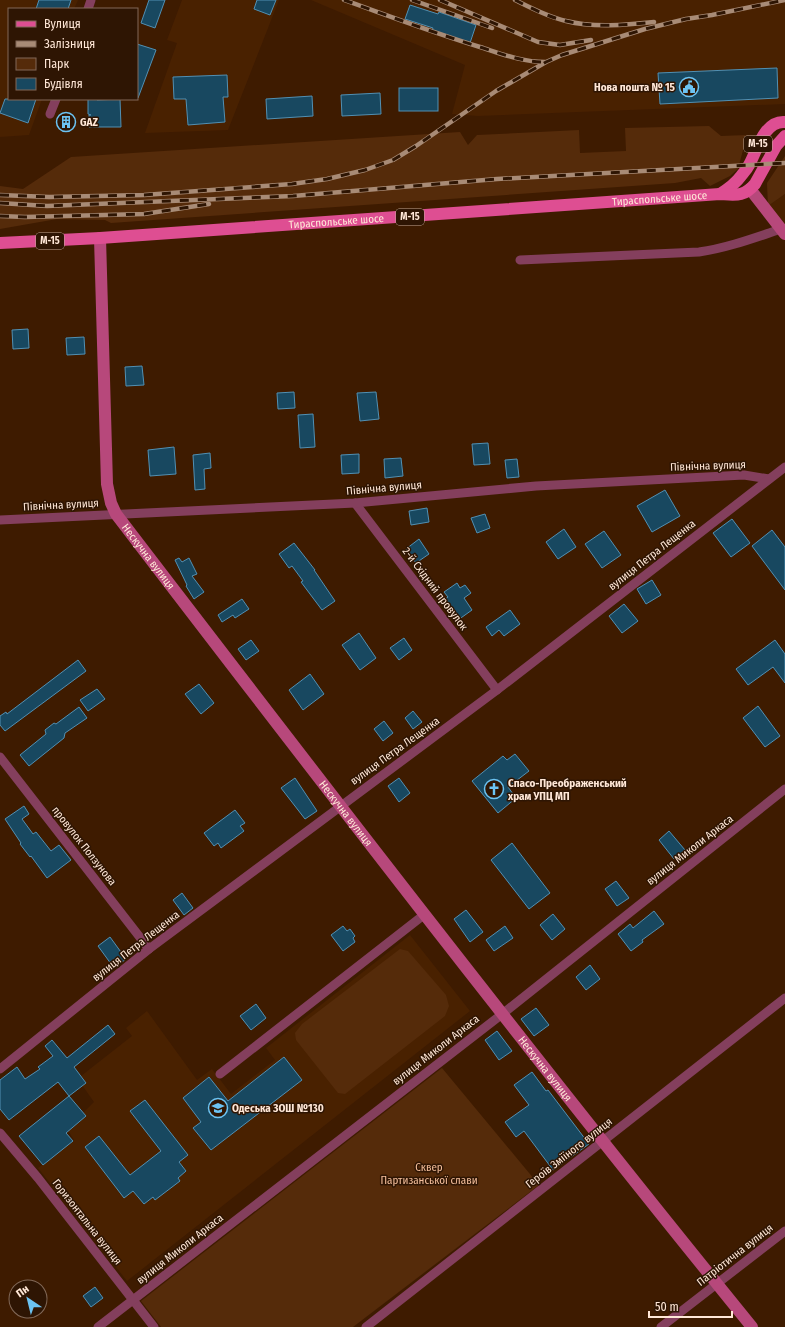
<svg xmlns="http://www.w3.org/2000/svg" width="785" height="1327" font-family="'Fira Sans Condensed',sans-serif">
<rect width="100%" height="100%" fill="#3e1b00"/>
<!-- built -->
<g fill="#492100">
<polygon points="0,0 78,0 74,9 9,9 9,99 42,99 29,135 0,137"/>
<polygon points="182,0 279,0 228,130 145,133 177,43 167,40"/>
<polygon points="311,0 785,0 785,104 478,116 452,114 465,65"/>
<polygon points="785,194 785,226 768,206"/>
<polygon points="410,935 470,1011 127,1281 38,1168 74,1140 67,1129 94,1102 82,1085 85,1081 81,1076 132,1036 126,1028 147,1011 197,1080 212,1069 231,1094 275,1060 266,1048"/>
</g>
<!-- green -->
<g fill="#552b0a">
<polygon points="709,126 721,136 747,135 738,169 730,176 710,186 701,178 675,183 111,223 105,220 57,219 0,229 0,186 23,189 71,157 460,132 468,145 477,135 579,130 580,153 626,151 625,128"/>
<polygon points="785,156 785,194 768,206 767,183"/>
<polygon points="400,949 408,951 446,995 449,1006 445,1016 345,1094 338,1093 296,1040 295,1033 302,1024"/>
<polygon points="442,1068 539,1185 353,1327 161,1327 141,1301"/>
</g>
<!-- building -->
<g fill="#184860" stroke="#5190b3">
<polygon points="39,0 71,0 68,9 36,9"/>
<polygon points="149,0 165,0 155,28 141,23"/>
<polygon points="257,0 276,0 270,15 254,9"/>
<polygon points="410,5 438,14 439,12 476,25 470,43 432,31 433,28 405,19"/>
<polygon points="137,44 156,50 138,98 137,98"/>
<polygon points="777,68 778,98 660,104 658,73"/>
<polygon points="227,75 228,97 223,97 225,122 188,125 186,99 174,99 173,77"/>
<rect x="399" y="88" width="39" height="23"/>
<polygon points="380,93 381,114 342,116 341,95"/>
<polygon points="312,96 313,116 267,119 266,99"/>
<polygon points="5,99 36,99 28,123 0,113"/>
<polygon points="88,99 97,99 97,100 120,99 121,127 89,127 89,115 91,115 88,114"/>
<polygon points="28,329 29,348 13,349 12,330"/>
<polygon points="84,337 85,354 67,355 66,338"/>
<polygon points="142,366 144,385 126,386 125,367"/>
<polygon points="294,392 295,408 278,409 277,393"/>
<polygon points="376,392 379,419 360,421 357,393"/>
<polygon points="313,414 315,447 300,448 298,415"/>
<polygon points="488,443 490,464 474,465 472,444"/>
<polygon points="174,447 176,474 150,476 148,450"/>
<polygon points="210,453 211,468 204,469 205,489 195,490 193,455"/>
<polygon points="359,454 359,473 342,474 341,455"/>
<polygon points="401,458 403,476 385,478 384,459"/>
<polygon points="517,459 519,477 507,478 505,460"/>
<polygon points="665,490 680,516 652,532 637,506"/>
<polygon points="427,508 429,522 411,525 409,511"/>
<polygon points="485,514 490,528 477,533 471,518"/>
<polygon points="732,519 750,543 731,557 713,533"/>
<polygon points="564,529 576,547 558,559 546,542"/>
<polygon points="772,530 785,547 785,590 752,546"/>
<polygon points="604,531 621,555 602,568 585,544"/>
<polygon points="419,539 429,554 416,563 406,549"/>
<polygon points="294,543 315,570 314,570 335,601 322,610 301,582 303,581 292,566 289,568 279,554"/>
<polygon points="179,558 182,562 189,558 197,574 192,576 204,592 194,599 186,586 187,585 175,560"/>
<polygon points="652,580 661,595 646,604 637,589"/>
<polygon points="457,583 460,588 465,585 471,593 464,598 472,610 458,620 444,600 448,597 444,592"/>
<polygon points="242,599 249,609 235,618 233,615 222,622 218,615"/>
<polygon points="624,604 638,621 622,633 609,616"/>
<polygon points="510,610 520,624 504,636 499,630 492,636 486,627"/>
<polygon points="359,633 376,658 360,670 342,645"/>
<polygon points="404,638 412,650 399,660 390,648"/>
<polygon points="251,640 259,651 246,660 238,649"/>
<polygon points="775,640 785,654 785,683 773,667 748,685 736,669"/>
<polygon points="78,660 86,671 5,731 0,725 0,716 6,712 7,714"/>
<polygon points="310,674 324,694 303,710 289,690"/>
<polygon points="199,684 214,703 201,714 185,694"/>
<polygon points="97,689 105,699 88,711 80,700"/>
<polygon points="758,706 780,736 765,747 743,718"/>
<polygon points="79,707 87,718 65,733 64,738 29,766 20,755 46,734 45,730 54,723 56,724"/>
<polygon points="413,711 422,722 413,729 405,718"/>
<polygon points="384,721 393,733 383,741 374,729"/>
<polygon points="515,754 529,771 508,787 516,798 498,813 472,781 503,756 507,760"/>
<polygon points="295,778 317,811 305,819 281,788"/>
<polygon points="399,778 410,793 399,802 388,786"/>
<polygon points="24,806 29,814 22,819 33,834 36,832 51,851 59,845 71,860 47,878 31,856 30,857 20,844 21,843 5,819"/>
<polygon points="235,810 245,823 240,826 244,831 221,848 218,843 214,846 204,833"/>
<polygon points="669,831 685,850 674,859 659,840"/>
<polygon points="512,843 550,893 529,909 491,860"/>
<polygon points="616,881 629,898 617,906 605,889"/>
<polygon points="182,893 193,908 184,915 173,900"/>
<polygon points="466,910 483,932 470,942 454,919"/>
<polygon points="654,911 664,924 642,940 643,942 631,951 618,934 630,924 633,928"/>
<polygon points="553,914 565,929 552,940 540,925"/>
<polygon points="343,926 347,931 350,929 355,936 353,938 355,942 343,951 331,935"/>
<polygon points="505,926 513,938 494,951 486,940"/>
<polygon points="110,937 126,959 114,968 98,946"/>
<polygon points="590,965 600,979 586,990 576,977"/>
<polygon points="256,1004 266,1018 251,1030 240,1016"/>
<polygon points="536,1008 549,1025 534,1036 521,1019"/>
<polygon points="108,1025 115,1034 74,1067 86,1083 69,1096 58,1082 9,1120 0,1109 0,1080 17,1067 25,1079 40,1069 38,1067 53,1056 45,1046 52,1040 67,1058"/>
<polygon points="497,1031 512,1051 499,1060 485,1040"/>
<polygon points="284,1057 302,1080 211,1150 193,1128 201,1122 183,1098 209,1077 228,1101"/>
<polygon points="532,1072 546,1091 548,1090 589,1144 553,1170 524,1131 516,1137 505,1122 529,1105 514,1085"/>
<polygon points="69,1096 86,1116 66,1133 73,1141 43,1165 19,1136"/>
<polygon points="145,1100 188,1155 179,1162 186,1171 178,1178 180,1181 155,1200 153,1197 144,1204 133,1191 124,1198 85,1147 99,1136 130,1175 161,1151 130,1111"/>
<polygon points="95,1287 103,1298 91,1307 83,1296"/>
</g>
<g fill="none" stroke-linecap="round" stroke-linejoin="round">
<!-- street -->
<g stroke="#843f5d" stroke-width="9">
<polyline points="88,9 91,0"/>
<polyline points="50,114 56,99"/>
<path d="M520,260L699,252C727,248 754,238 781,229"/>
<polyline points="355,503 497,690"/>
<polyline points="0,520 355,503 536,486 744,475 769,479"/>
<polyline points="0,757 149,949"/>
<polyline points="0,1069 149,949 497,690 785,467"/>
<polyline points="220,1074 425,914"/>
<polyline points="0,1133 38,1178 154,1327"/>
<polyline points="98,1327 501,1015 785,789"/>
<polyline points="366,1327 785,998"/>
<polyline points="661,1327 785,1231"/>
</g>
<!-- secondary -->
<g stroke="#b7487b" stroke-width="12">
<polyline points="750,189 785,234"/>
<path id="s1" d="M100,238L107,484L111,503L116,514C325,787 535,1060 752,1327"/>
</g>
<!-- primary -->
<g stroke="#de4e92" stroke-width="12">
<path d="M720,194C728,189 736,183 741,176C744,172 747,169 749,165C757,151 764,120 785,122"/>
<path id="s2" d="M0,243L100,238L720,194C736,195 744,197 755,184L776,146L785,136"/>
</g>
<!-- rail casing -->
<g stroke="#a88b76" stroke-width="4.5">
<g id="rail">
<path d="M344,0C389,16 434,33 480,47C502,54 522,62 545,62"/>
<polyline points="412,0 492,28"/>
<polyline points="440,0 538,42 560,45 591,40"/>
<path d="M515,0C531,8 548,17 566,21C594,28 626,25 654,22"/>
<polyline points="0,195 49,197 144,195 292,184 327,179 365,170 393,160 416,146 496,91 546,62 562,55 645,29 686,19 712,15 785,0"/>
<polyline points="0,203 47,206 293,196 497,179 785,163"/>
<polyline points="0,216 25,217 144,214 209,204"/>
</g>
</g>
<!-- rail -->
<use href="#rail" stroke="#2e1503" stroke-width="3" stroke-dasharray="9" stroke-linecap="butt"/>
</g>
<!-- icons -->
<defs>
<g id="civic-ring" transform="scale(1)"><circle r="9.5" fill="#2e1503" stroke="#6cc3f2" stroke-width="1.5"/><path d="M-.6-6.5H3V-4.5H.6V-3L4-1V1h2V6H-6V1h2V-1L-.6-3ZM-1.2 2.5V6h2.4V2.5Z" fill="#6cc3f2"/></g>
<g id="building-ring" transform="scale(1)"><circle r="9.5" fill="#2e1503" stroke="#6cc3f2" stroke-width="1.5"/><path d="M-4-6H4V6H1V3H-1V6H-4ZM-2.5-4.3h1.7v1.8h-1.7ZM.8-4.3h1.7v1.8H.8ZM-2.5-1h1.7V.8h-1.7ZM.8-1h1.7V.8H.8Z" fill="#6cc3f2"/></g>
<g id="church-ring" transform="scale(1)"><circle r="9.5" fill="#2e1503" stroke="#6cc3f2" stroke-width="1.5"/><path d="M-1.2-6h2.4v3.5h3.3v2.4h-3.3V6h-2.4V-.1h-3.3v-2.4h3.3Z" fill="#6cc3f2"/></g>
<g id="school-ring" transform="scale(1)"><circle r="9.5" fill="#2e1503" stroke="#6cc3f2" stroke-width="1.5"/><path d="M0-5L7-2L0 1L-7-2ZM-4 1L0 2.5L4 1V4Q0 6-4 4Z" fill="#6cc3f2"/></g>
</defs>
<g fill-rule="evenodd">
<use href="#civic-ring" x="689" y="87"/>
<use href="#building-ring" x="66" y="122"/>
<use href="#church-ring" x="494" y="789"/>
<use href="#school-ring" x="218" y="1108"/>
</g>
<g text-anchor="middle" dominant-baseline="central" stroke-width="3" stroke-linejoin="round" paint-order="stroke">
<!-- shield labels -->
<g fill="#2e1503" stroke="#c0a897" stroke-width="1">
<rect x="744" y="136" width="28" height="16" rx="3"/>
<rect x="396" y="209" width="28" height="16" rx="3"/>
<rect x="36" y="233" width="28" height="16" rx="3"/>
</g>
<g font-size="10" font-weight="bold" fill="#ffe7d7">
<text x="758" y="144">М-15</text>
<text x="410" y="217">М-15</text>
<text x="50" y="241">М-15</text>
</g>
<!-- poi labels -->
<g font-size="11" font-weight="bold" fill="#ffe7d7" stroke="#2e1503" text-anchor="start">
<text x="675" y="87" text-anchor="end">Нова пошта № 15</text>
<text x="80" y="122">GAZ</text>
<text x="508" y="783">Спасо-Преображенський<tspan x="508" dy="13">храм УПЦ МП</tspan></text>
<text x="232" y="1108">Одеська ЗОШ №130</text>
</g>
<!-- street labels -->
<g font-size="11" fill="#ffe7d7" stroke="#2e1503">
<text stroke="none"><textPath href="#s2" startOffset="661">Тираспольське шосе</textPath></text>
<text stroke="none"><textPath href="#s2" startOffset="337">Тираспольське шосе</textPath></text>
<text transform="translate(708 466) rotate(-2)">Північна вулиця</text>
<text transform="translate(384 488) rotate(-5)">Північна вулиця</text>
<text transform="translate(61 505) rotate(-3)">Північна вулиця</text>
<text transform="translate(652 555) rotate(-38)">вулиця Петра Лещенка</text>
<text stroke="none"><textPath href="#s1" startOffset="331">Нескучна вулиця</textPath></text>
<text transform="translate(435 589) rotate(53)">2-й Східний провулок</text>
<text transform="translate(395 751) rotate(-36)">вулиця Петра Лещенка</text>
<text stroke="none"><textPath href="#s1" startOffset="655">Нескучна вулиця</textPath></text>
<text transform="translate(84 846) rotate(52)">провулок Ползунова</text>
<text transform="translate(690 850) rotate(-38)">вулиця Миколи Аркаса</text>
<text transform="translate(136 946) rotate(-38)">вулиця Петра Лещенка</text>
<text transform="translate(436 1050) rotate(-38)">вулиця Миколи Аркаса</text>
<text stroke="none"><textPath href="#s1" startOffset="979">Нескучна вулиця</textPath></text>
<text transform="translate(569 1153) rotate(-38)">Героїв Зміїного вулиця</text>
<text transform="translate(87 1222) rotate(52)">Горизонтальна вулиця</text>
<text transform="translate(180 1249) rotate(-38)">вулиця Миколи Аркаса</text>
<text transform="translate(735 1255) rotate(-38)">Патріотична вулиця</text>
</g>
<!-- park labels -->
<g font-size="11" fill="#f5bf9c" stroke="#2e1503">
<text x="429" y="1167">Сквер<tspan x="429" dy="13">Партизанської слави</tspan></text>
</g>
</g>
<!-- legend -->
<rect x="8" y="8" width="130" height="92" fill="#2e1503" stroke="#826958"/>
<rect x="16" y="21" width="20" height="6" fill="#de4e92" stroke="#826958"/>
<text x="44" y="28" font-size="12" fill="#ffe7d7">Вулиця</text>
<rect x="16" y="41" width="20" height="6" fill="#a88b76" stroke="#826958"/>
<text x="44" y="48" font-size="12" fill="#ffe7d7">Залізниця</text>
<rect x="16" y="58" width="20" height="12" fill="#552b0a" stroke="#826958"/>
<text x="44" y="68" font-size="12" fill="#ffe7d7">Парк</text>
<rect x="16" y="78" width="20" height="12" fill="#184860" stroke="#826958"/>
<text x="44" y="88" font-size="12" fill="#ffe7d7">Будівля</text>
<!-- north arrow -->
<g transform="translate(28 1299) rotate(325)"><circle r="19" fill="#2e1503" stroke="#826958"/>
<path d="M0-3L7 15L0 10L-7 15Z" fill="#6cc3f2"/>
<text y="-6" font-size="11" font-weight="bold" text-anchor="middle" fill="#ffe7d7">Пн</text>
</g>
<!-- scale -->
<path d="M649 1311v6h83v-6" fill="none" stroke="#ffe7d7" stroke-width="2"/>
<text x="655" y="1311" font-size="12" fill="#ffe7d7" stroke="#2e1503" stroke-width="3" paint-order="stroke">50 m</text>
</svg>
